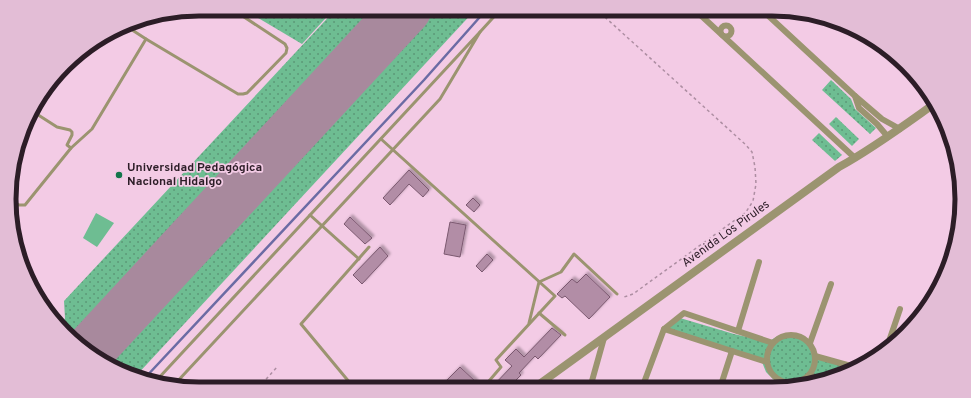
<svg xmlns="http://www.w3.org/2000/svg" width="971" height="398" font-family="Overpass,sans-serif">
<defs>
<pattern id="green-dots" width="8" height="8" patternUnits="userSpaceOnUse"><rect width="8" height="8" fill="#6ebd92"/><path d="M2 2h.1M6 6h.1" fill="none" stroke="#5b9977" stroke-width="1.8" stroke-linecap="round"/></pattern>
<filter id="shadow"><feDropShadow dx="2.5" dy="-2.5" stdDeviation="1" flood-color="#0004"/></filter>
</defs>
<rect width="100%" height="100%" fill="#f3cbe5"/>
<!-- green -->
<g fill="url(#green-dots)">
<polygon points="243,9 334,9 302,44"/>
<polygon points="336,9 386,9 77,342 62,327 65,318 64,301"/>
<polygon points="427,9 476,9 135,377 101,359"/>
<polygon points="831,80 851,99 855,109 876,128 870,134 822,90"/>
<polygon points="836,117 859,139 852,146 829,124"/>
<polygon points="819,133 842,155 835,161 812,140"/>
<path d="M680,318L734,334L768,342C771,340 774,338 776,337C787,331 801,335 808,344C810,348 811,352 813,356L856,370L820,380L806,376L794,383L784,384L773,379L766,372L762,362L666,328Z"/>
</g>
<!-- pitch -->
<polygon fill="#6ebd92" points="96,213 114,223 97,247 83,238"/>
<g fill="none" stroke-linecap="round" stroke-linejoin="round">
<!-- stream -->
<polyline stroke="#6b6ba4" stroke-width="2.5" points="143,380 424,80 487,9"/>
<!-- canal -->
<polyline stroke="#868dd9" stroke-width="8" points="38,298 52,312 54,319"/>
<!-- runway -->
<polyline stroke="#a8899d" stroke-width="51" points="88,352 406,9"/>
</g>
<!-- building -->
<g fill="#b28da6" stroke="#7b5970" filter="url(#shadow)">
<polygon points="409,170 429,190 423,197 409,184 390,205 383,198"/>
<polygon points="473,198 480,205 474,212 466,205"/>
<polygon points="350,217 372,238 365,244 344,224"/>
<polygon points="450,222 466,225 460,257 444,254"/>
<polygon points="380,247 388,256 362,284 353,275"/>
<polygon points="487,254 493,260 482,272 476,266"/>
<polygon points="586,274 610,297 589,319 565,296 562,298 557,294 572,279 577,283"/>
<polygon points="552,328 561,335 538,359 535,356 519,373 521,375 508,388 491,388 512,366 505,360 516,349 524,357"/>
<polygon points="460,367 476,382 470,388 439,388"/>
</g>
<g fill="none" stroke-linecap="round" stroke-linejoin="round">
<!-- path -->
<g stroke="#ad8ea2" stroke-width="1.5" stroke-dasharray="3 3" stroke-linecap="butt">
<polyline points="596,9 746,145 752,152 755,167 756,184 753,201 746,212 633,294 624,297 622,296"/>
<polyline points="258,388 278,366"/>
<path d="M258,389C276,379 290,377 308,389"/>
</g>
<!-- service -->
<g stroke="#9b9470" stroke-width="3">
<polyline points="480,32 501,9"/>
<polyline points="146,39 238,94 243,94 247,93 286,53 287,48 285,44 232,9"/>
<polyline points="32,111 57,127 70,130 72,132 72,135 67,145 71,148"/>
<polyline points="381,139 555,296 496,360 501,367 483,388"/>
<polyline points="12,201 19,205 25,205 71,148 92,129 146,39 126,26"/>
<polyline points="310,215 359,259"/>
<polyline points="539,313 565,335"/>
<polyline points="529,323 539,282 561,272 574,254 617,294"/>
<polyline points="155,382 480,32 440,99 174,385"/>
<polyline points="355,389 301,324 369,247"/>
</g>
<!-- minor -->
<g stroke="#9b9470" stroke-width="6">
<polyline points="694,9 855,158"/>
<polyline points="761,9 854,95 882,119 900,129"/>
<circle cx="726" cy="31" r="5.5"/>
<polyline points="855,96 859,108 877,124 888,137"/>
<polyline points="738,331 759,262"/>
<circle cx="791" cy="359" r="24"/>
<polyline points="810,343 831,284"/>
<polyline points="886,350 900,309"/>
<polyline points="815,356 858,368"/>
<polyline points="767,362 732,351 664,329 684,313 773,343"/>
<polyline points="809,375 822,380"/>
<polyline points="590,388 604,338"/>
<polyline points="642,388 664,329"/>
<polyline points="720,388 732,351"/>
</g>
<!-- tertiary -->
<path stroke="#9b9470" stroke-width="8" d="M534,388L839,167C872,149 903,126 934,104"/>
</g>
<!-- markers -->
<circle fill="#13754b" stroke="#f3cbe5" stroke-width="1.5" cx="119" cy="175" r="4"/>
<g text-anchor="middle" dominant-baseline="central" stroke-width="3.5" stroke-linejoin="round" paint-order="stroke">
<!-- poi labels -->
<g font-size="12" font-weight="bold" fill="#2c1d27" stroke="#f3cbe5" text-anchor="start">
<text x="127" y="168">Universidad Pedagógica<tspan x="127" dy="14">Nacional Hidalgo</tspan></text>
</g>
<!-- street labels -->
<g font-size="12" fill="#2c1d27" stroke="#f3cbe5">
<text transform="translate(726 234) rotate(-36)">Avenida Los Pirules</text>
</g>
</g>
<!-- crop -->
<path d="M0 0H971V398H0ZM199 16H772A183 183 0 0 1 955 199V199A183 183 0 0 1 772 382H199A183 183 0 0 1 16 199V199A183 183 0 0 1 199 16Z" fill="#e3bdd6" fill-rule="evenodd"/>
<path fill="none" stroke="#2c1d27" stroke-width="5" d="M199 16H772A183 183 0 0 1 955 199V199A183 183 0 0 1 772 382H199A183 183 0 0 1 16 199V199A183 183 0 0 1 199 16Z"/>
</svg>
